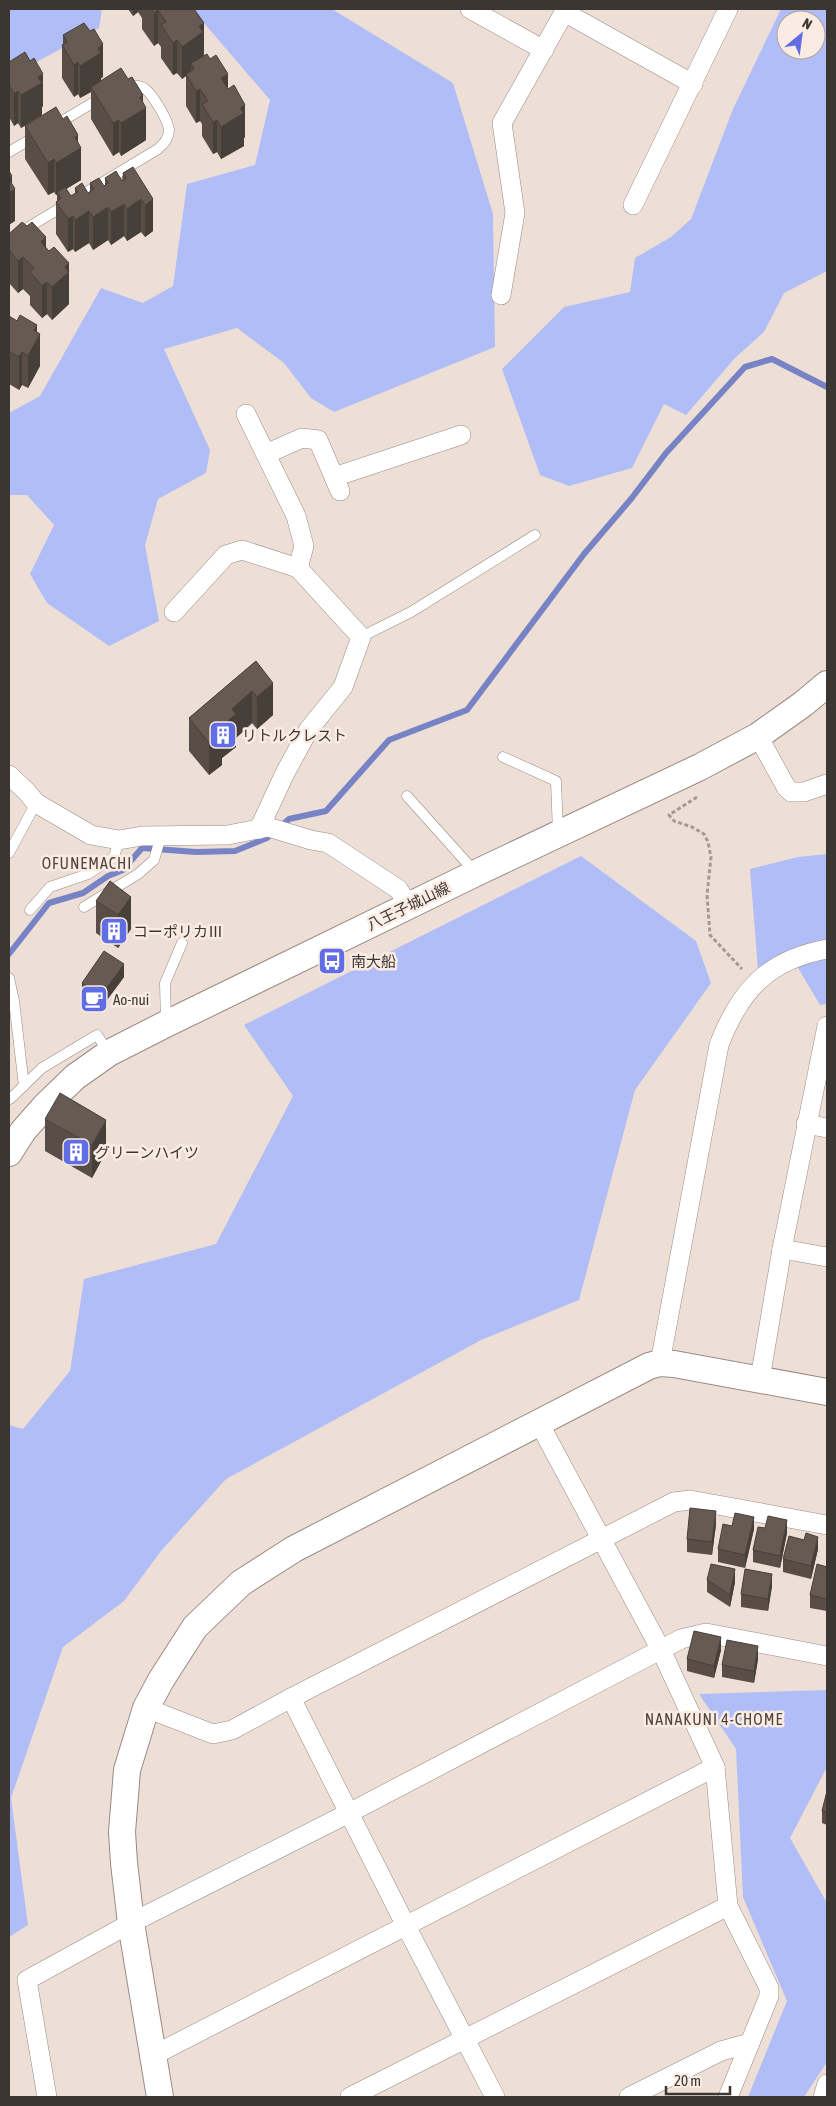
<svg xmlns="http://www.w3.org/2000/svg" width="836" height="2106" font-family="'Asap Condensed','Noto Sans JP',sans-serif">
<rect width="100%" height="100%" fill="#eddfd6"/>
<!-- green -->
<g fill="#b1bdf7" fill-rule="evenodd">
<polygon points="9,9 102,9 99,28 9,77"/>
<polygon points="192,9 332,9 453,83 493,214 495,347 334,412 311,398 284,363 237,328 164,349 210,450 206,473 158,499 145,545 159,621 109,646 47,603 30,574 54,525 27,495 9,495 9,413 40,396 101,288 143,303 173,286 187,184 255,165 270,100"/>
<path d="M781,9H827V271L784,293L764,332L735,358L686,415L664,404L632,468L569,486L540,475L502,369L564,307L630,292L635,258L671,237L691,219L733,109ZM786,20H816V50H786Z"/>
<polygon points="827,854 827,1004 820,1005 788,951 758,970 750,869 798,857"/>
<polygon points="581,856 696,941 711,983 635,1090 579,1300 481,1340 226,1479 161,1551 124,1601 63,1647 11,1798 28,1925 9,1937 9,1425 23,1429 70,1371 84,1279 216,1244 293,1096 244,1025"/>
<polygon points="826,1690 827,1767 790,1838 827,1903 827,2062 804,2097 748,2097 787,2001 743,1897 736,1749 699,1694"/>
</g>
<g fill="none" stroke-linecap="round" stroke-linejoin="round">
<!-- stream -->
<polyline stroke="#7783c4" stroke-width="6" points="9,954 49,903 83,893 108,876 123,870 142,848 196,852 235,851 267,838 289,819 326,811 389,740 467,710 584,554 631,499 666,453 745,367 772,359 827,387"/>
<!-- lane casing -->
<g stroke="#998b84" stroke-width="11">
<g id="lane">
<polyline points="57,124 101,98"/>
<polyline points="9,152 36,136"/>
<path d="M9,239L158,149C164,144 169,138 169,130C168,120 153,95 145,89C140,85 133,85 127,86"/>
<polyline points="361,637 411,612 535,535"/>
<polyline points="503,757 556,781 558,832"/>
<polyline points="407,796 475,872"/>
<polyline points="9,853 36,803"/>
<polyline points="84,907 138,874 154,860 161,836"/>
<polyline points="30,910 50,887 88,874 114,857 119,840"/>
<polyline points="9,978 14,1001 24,1086"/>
<polyline points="166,1023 165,983 182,943"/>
<polyline points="9,1099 10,1099 42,1068 97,1035 109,1053"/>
</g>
</g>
<!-- street casing -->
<g stroke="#998b84" stroke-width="20">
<g id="street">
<polyline points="470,9 544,50"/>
<polyline points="564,12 693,84"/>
<polyline points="633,205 728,9"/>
<polyline points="501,295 515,213 502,123 566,9"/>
<polyline points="246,414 296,516 304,546 298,568"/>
<polyline points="266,454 302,438 318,440 340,491"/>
<polyline points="334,477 461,435"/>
<polyline points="174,612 226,555 242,550 298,568 361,637 343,687 309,729 285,773 259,829"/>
<polyline points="758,736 786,787 791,792 804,792 827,784"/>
<polyline points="9,775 27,792 36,803 91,835 119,840 142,836 228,835 268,827 311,840 328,843 398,889 410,906"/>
<polyline points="806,1124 827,1128"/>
<polyline points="782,1249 827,1257"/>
<path d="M660,1363L719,1045C740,990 768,960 827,949"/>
<polyline points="760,1379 782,1249 827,1026"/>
<polyline points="539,1423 661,1650 715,1767 728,1906 769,1988 769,1996 728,2097"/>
<polyline points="291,1698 406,1926 495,2097"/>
<polyline points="146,1708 213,1734 232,1730 291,1698 674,1502 690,1500 827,1525"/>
<polyline points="154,2055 715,1767"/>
<polyline points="47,2097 27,1980 131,1923 349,1813 681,1639 706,1633 827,1656"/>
<polyline points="350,2097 728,1906"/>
<polyline points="629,2097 721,2051 750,2043"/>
<polyline points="823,2097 827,2084"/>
</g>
</g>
<!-- secondary casing -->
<g stroke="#998b84" stroke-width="28">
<g id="secondary">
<polyline points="9,1153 23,1131 45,1106 75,1077 109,1053 166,1024 476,873 700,767 758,736 803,704 827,684"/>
<polyline points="160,2097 131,1923 124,1863 122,1832 127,1770 146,1708 161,1680 195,1627 241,1583 294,1549 649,1366 660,1363 674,1364 827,1392"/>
</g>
</g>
<!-- path -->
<polyline stroke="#a49a93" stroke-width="3" stroke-dasharray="4 2.5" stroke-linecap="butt" points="697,797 669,815 674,821 692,827 704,834 708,842 711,857 707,895 710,935 742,969"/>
<!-- lane -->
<use href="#lane" stroke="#fff" stroke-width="10"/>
<!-- street -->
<use href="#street" stroke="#fff" stroke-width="19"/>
<!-- secondary -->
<use href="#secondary" stroke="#fff" stroke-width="26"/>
</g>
<!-- wall -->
<g fill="#584d47">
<polygon points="128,9 194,9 204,55 203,56 228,88 245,137 244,138 244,146 221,159 217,152 213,154 202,136 202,124 200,121 196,123 186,106 186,76 182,79 177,73 173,75 161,58 161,47 158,43 154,46 142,29 142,18 138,12 133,16"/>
<polygon points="63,35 103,77 101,78 101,80 143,103 146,140 121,156 119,152 113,156 91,119 91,92 80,98 78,94 74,97 62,78 62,45 63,44"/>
<polygon points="9,62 43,106 42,107 42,115 21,128 18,123 14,126 9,117"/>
<polygon points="25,126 78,142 81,180 66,189 71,196 75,194 75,188 88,193 90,191 90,183 104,186 105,185 105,178 122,181 123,173 133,167 153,231 145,237 141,232 127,241 124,236 111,245 108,240 93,250 89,243 75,252 73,249 68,252 56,234 56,202 57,201 57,195 56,195 54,192 48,195 25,159"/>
<polygon points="9,234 46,248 49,251 69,263 69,304 52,320 47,314 42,318 30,305 30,296 23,289 18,293 9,283"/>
<polygon points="9,316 37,332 40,366 28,388 22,385 19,390 9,384"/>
<polygon points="256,661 273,715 257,729 252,723 236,738 236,747 222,758 222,765 209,775 189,751 189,718"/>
<polygon points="131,897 131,929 118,948 96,933 96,901"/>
<polygon points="124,977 101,1008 82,996 82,983"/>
<polygon points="45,1119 106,1152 92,1178 45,1151"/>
<polygon points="716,1524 712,1555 687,1552 687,1539"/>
<polygon points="732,1526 754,1529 745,1568 718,1562 718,1549"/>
<polygon points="787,1533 780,1568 753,1562 753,1550"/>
<polygon points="818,1549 811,1579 783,1572 783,1559"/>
<polygon points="827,1567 827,1611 810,1608 810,1595"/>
<polygon points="707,1580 735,1582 730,1607 707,1592"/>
<polygon points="772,1586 768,1611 741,1607 741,1594"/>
<polygon points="721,1650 714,1678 687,1671 687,1659"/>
<polygon points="758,1659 754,1683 722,1677 722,1665"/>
<polygon points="827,1791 827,1825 822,1823 822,1811"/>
</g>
<!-- shaded-wall -->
<g fill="#473f3a">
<polygon points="133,9 138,9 138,12 133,16"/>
<polygon points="158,10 158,43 154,46 154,13"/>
<polygon points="204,23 204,55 203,56 203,64 194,69 191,63 191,73 186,74 186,76 182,79 182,47 199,26"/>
<polygon points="177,40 177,73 173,75 173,43"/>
<polygon points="103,44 103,77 101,78 101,85 91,87 91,92 80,98 80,66 98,48"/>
<polygon points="78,62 78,94 74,97 74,65"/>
<polygon points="43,74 43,106 42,107 42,115 21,128 21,95 38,77"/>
<polygon points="228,74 228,107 221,78"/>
<polygon points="200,89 200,121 196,123 196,91"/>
<polygon points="18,91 18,123 14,126 14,94"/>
<polygon points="143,95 143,110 146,108 146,140 121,156 121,123 140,97"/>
<polygon points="245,105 245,137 244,138 244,146 221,159 221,127 240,108"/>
<polygon points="119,120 119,152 113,156 113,123"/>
<polygon points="217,120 217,152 213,154 213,122"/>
<polygon points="78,135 78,149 81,148 81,180 58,194 57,192 56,195 56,163 75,137"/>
<polygon points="54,159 54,192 48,195 48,163"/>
<polygon points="12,176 12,191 15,189 15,221 9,225 9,178"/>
<polygon points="141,199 141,232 127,241 127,209"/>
<polygon points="153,199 153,231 145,237 145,205"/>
<polygon points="124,204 124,236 111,245 111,212"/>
<polygon points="108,207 108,240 93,250 93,217"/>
<polygon points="89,211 89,243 75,252 75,220"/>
<polygon points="73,216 73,249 68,252 68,219"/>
<polygon points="46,237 46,269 41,242"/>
<polygon points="23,257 23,289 18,293 18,261"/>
<polygon points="69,263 69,304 52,320 52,287 65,267"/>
<polygon points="47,282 47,314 42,318 42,286"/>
<polygon points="37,325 37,340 40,334 40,366 28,388 28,356 34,330"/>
<polygon points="22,352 22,385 19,390 19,357"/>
<polygon points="273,683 273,715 257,729 257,697"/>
<polygon points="252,691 252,723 236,738 236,747 222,758 222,765 209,775 209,743 220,728 232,709"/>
<polygon points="131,897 131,929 118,948 118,915"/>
<polygon points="124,964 124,977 101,1008 101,996"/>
<polygon points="106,1120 106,1152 92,1178 92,1145"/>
<polygon points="716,1511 716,1524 712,1555 712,1542"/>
<polygon points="754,1517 754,1529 745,1568 745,1555"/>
<polygon points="787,1520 787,1533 780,1568 780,1556"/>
<polygon points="818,1537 818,1549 811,1579 811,1566"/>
<polygon points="735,1569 735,1582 730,1607 730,1595"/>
<polygon points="772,1574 772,1586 768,1611 768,1599"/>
<polygon points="721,1637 721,1650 714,1678 714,1666"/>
<polygon points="758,1646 758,1659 754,1683 754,1671"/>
</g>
<!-- building -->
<g fill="#665a53" stroke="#473f3a">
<polygon points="151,9 194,9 204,23 199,26 203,32 182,47 177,40 173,43 161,25 166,22 158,10 154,13"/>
<polygon points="84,23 90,31 94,29 103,44 98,48 101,53 80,66 78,62 74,65 62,45 67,42 63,35"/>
<polygon points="25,52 30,61 34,58 43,74 38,77 42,83 21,95 18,91 14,94 9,85 9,62"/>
<polygon points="207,54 210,59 216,55 228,74 221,78 228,89 234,85 245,105 240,108 244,113 221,127 217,120 213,122 202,104 208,101 200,89 196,91 186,74 194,69 191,63"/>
<polygon points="121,68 128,79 132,77 143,95 140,97 146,108 121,123 119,120 113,123 91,87"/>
<polygon points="56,107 63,119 67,116 78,135 75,137 81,148 56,163 54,159 48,163 25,126"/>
<polygon points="133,167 153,199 145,205 141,199 127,209 124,204 111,212 108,207 93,217 89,211 75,220 73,216 68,219 56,202 61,198 57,192 65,187 71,196 78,192 75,188 82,183 88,193 94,189 90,183 99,178 104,186 108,183 105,178 116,171 122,181 126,178 123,173"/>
<polygon points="9,171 12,176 9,178"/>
<polygon points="9,179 15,189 9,193"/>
<polygon points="22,222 27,226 32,222 46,237 41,242 49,251 54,247 69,263 65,267 69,272 52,287 47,282 42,286 30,272 34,268 23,257 18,261 9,250 9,245 10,244 9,243 9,234"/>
<polygon points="20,315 37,325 34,330 40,334 28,356 22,352 19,357 9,352 9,316 17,321"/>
<polygon points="256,661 273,683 257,697 252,691 232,709 236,714 220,728 222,733 209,743 189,718"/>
<polygon points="110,881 131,897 118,915 96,901"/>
<polygon points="104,951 124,964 101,996 82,983"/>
<polygon points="60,1093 106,1120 92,1145 45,1119"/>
<polygon points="690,1508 716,1511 712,1542 687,1539"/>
<polygon points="735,1513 754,1517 745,1555 718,1549 723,1524 732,1526"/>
<polygon points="768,1516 787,1520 780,1556 753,1550 758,1527 765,1528"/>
<polygon points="806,1533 818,1537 811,1566 783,1559 789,1536 804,1540"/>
<polygon points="711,1564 735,1569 730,1595 707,1580"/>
<polygon points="817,1564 827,1567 827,1599 810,1595"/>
<polygon points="745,1569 772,1574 768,1599 741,1594"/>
<polygon points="694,1631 721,1637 714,1666 687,1659"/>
<polygon points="727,1640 758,1646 754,1671 722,1665"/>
<polygon points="827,1791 827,1812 822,1811"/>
</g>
<!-- icons -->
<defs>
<g id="building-square" transform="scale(1.4375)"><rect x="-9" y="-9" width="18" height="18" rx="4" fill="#616de5" stroke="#faece3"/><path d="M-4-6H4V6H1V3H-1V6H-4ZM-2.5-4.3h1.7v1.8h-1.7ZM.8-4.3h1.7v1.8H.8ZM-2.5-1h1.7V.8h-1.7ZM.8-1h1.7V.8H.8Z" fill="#fff"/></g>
<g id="bus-square" transform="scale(1.4375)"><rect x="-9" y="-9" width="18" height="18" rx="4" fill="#616de5" stroke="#faece3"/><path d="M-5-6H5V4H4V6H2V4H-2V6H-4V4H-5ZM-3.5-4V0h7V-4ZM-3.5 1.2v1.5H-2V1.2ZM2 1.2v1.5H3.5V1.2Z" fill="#fff"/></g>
<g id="cafe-square" transform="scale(1.4375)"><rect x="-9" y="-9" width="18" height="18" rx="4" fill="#616de5" stroke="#faece3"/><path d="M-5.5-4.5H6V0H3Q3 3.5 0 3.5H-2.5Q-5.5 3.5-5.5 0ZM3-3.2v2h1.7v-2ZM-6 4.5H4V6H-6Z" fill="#fff"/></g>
</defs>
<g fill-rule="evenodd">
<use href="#building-square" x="223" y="735"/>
<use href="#building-square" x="114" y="931"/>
<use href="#bus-square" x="332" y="961"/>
<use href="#cafe-square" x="94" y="999"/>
<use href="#building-square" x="76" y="1152"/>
</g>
<g text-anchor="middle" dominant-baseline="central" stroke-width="5" stroke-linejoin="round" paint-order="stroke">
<!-- poi labels -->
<g font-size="15" fill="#3b3632" stroke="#faece3" text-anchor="start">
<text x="242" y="735">リトルクレスト</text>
<text x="133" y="931">コーポリカⅢ</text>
<text x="351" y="961">南大船</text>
<text x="113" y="999">Ao-nui</text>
<text x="95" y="1152">グリーンハイツ</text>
</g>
<!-- street labels -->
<g font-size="15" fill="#3b3632" stroke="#faece3">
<text transform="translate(408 906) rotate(-26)">八王子城山線</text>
</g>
<!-- neighbourhood labels -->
<g font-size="16" letter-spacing="1" fill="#51463f" stroke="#faece3">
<text x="87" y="863">OFUNEMACHI</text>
<text x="714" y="1719">NANAKUNI 4-CHOME</text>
</g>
</g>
<!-- border -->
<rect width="836" height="2106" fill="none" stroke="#3b3632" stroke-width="20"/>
<!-- north arrow -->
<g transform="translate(801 35) rotate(29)"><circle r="24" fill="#faece3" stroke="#aea39c"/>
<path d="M0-4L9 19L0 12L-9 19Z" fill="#616de5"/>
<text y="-8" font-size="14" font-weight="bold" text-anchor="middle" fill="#3b3632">N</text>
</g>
<!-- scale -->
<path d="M666 2086v8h64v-8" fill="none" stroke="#3b3632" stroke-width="2.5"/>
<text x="674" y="2086" font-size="15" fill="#3b3632" stroke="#faece3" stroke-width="4" paint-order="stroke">20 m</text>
</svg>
